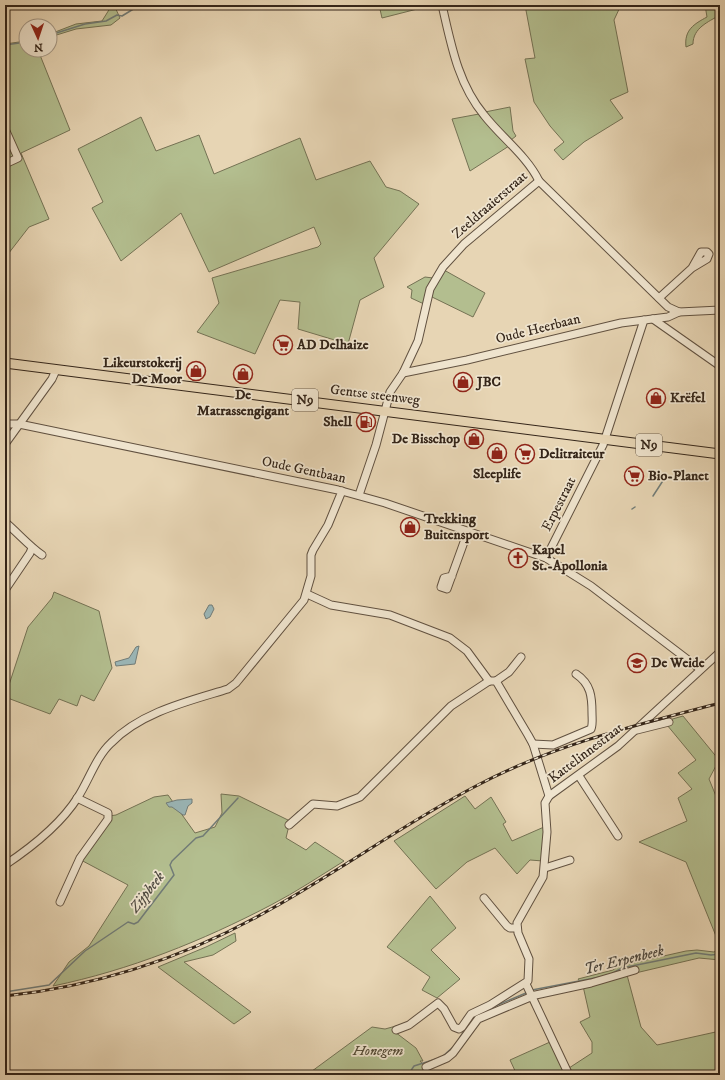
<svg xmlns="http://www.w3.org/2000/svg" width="725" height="1080" font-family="'IM FELL DW Pica',serif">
<rect width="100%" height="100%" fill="#e7d5b4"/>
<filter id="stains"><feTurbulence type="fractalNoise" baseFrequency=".005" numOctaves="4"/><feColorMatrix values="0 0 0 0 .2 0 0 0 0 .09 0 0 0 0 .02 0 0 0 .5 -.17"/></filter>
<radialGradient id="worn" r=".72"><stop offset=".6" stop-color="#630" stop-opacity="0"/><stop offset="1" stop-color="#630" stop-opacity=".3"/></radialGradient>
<!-- green -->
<g fill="#b3be8f" stroke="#747254">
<polygon points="112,5 114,5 120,18 111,25 76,29 50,37 50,34 76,24 102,21"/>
<polygon points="379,5 433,5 382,18"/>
<polygon points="525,5 621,5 614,20 628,92 610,100 623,118 584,142 563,160 554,150 564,142 550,126 534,102 525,59 535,58"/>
<path d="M705,5H720V15C708,22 693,28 693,44L686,47C684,30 694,24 707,17Z"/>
<polygon points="26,41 26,50 38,50 70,130 21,153 49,219 29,227 5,258 5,44"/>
<polygon points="510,107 513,131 516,136 511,140 485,112"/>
<polygon points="479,114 509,146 470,171 452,119"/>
<polygon points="141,117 156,151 199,135 214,174 300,138 316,180 370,161 386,187 400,191 419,204 374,258 384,287 360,300 348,344 298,329 300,302 299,302 280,300 255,354 197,332 219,303 212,278 318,247 321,244 314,227 209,272 181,213 121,261 92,208 103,202 78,149"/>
<polygon points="444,270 485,293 473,317 430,296"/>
<polygon points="425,277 433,278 424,304 411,298 412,290 407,287"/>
<polygon points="54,592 99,611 112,668 94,701 81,695 77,706 59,699 50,714 5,697 28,627 52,598"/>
<polygon points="683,716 719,760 709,779 720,806 720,946 686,862 639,842 687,821 678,798 692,789 678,773 696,760 667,725 669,720"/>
<path d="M221,794L239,796L290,821L286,838L306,850L315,842L344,861C320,876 296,892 271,905C202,941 130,970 53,986L69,962L89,946L128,885L79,859L109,816L116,815L154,797L168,795L195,833L215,827L222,813Z"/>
<polygon points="465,796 475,809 491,797 506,822 503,824 512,841 544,827 543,861 530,860 517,874 495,848 467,862 436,889 394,841"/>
<polygon points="430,896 456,928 431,950 460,979 437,998 422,990 430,977 387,947"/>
<polygon points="235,933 236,941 213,955 184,962 251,1012 234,1024 158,967 206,947"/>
<polygon points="720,949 720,960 699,958 627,975 641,1027 657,1045 720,1031 720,1075 572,1075 569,1068 592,1053 592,1042 580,1022 590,1017 583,986 578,979 613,970 622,963 628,964 686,951 697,950 714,952"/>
<polygon points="396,1026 395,1032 416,1048 423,1061 420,1061 428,1070 430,1075 308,1074 372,1027 385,1029"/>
<polygon points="550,1042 565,1075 517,1075 510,1060"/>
</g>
<!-- water -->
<g fill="#9ab6b7" stroke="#717c78">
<polygon points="209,605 212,605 214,609 210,617 206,619 204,614"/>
<polygon points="139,646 135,664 116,666 115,662 129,658 136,647"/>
<polygon points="192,799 192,803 188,806 185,815 183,815 172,807 169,807 166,803 177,800"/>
</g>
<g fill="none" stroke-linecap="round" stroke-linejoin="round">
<!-- stream -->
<g stroke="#717c78" stroke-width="1.5">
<polyline points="50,35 85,24 106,21 117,15 122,16 140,5"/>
<polyline points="5,45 26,42"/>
<polyline points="653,496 666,476"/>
<polyline points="632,509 635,507"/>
<polyline points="292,818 298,812"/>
<polyline points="611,974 622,968 696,953 711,955 720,954"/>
<polyline points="532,990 600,977"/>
<polyline points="5,992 49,985 85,951 128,922 134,924 138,922 174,875 170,865 172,861 196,838 203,836 238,798"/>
<polyline points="493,1007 526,993"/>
<polyline points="5,1018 7,1020 5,1026"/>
<polyline points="471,1018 482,1012"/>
<polyline points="459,1039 468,1025"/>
<polyline points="443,1056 452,1048"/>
<polyline points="408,1075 414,1066 436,1059"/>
</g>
<!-- minor casing -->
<g stroke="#615140" stroke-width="9">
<g id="minor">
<path d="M442,5C451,44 458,84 484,115C501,137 527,156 539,181L668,307L679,312L720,310"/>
<polyline points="5,129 18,158 5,164"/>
<polyline points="659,298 692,268 701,252 707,252 709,254 707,259 692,268"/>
<polyline points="653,319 720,366"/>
<polyline points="403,373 467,360 621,323 668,317 679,312"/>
<polyline points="5,424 19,424 338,490 385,503 546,558 591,586 700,669"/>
<polyline points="5,444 52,379 56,370"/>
<polyline points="359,495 376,445 390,392 403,373 418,341 430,289 443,267 464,244 539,181"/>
<path d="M5,522C18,533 29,546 42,555"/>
<polyline points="546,558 603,445 644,320"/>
<polyline points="452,576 444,578 441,587 447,589 468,531"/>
<polyline points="5,590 30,553 32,548"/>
<polyline points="307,594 331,605 390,615 450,638 467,651 489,681"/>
<polyline points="496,681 509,672 521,657"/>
<polyline points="637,730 669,722"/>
<path d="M533,744L553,745L591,729C593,724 592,719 592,713C592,697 591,684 576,674"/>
<polyline points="579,776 618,836"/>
<polyline points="549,796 618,746 720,652"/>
<polyline points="289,825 313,804 337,806 360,797 451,706 489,681"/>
<path d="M5,865C32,847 61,824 78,797C89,780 96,757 111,743C141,712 189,701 228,689L236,683L304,600L311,576V555L313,550L328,525L342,491"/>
<polyline points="545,868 570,860"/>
<polyline points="484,898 507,926 510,928 517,928"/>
<polyline points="60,902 80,858 108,819 108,813 77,798"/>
<polyline points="526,984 569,1075"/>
<polyline points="396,1030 409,1025 438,1003 444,1009 454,1027 459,1029 462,1027 471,1014 490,1005 528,981 529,959 518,933 517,923 543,877 547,832 545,803 549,796 533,744 528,735 496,681 489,681"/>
<polyline points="426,1067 447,1058 453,1053 478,1019 528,998 531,996 591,983 635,970"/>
</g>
</g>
<!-- major casing -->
<g stroke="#342519" stroke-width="11">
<polyline id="major" points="5,363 720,454"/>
</g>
<!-- minor -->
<use href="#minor" stroke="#efe4ce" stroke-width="7"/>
<!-- major -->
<use href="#major" stroke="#e7d5b4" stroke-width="9"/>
<!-- rail casing -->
<g stroke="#342519" stroke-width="3">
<path id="rail" d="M5,996C99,986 189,956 271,909C341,870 405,823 476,786C553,745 636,725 720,703"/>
</g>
<!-- rail -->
<use href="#rail" stroke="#efe4ce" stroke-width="1.5" stroke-dasharray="4.5" stroke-linecap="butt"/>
</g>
<!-- icons -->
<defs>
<g id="supermarket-ring" transform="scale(1)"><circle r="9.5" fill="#efe4ce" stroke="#8f2418" stroke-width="1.5"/><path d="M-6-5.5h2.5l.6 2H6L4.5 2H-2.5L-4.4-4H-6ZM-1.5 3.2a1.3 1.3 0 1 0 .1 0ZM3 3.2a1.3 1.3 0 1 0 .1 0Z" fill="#8f2418"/></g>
<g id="shop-ring" transform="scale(1)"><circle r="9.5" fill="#efe4ce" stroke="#8f2418" stroke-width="1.5"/><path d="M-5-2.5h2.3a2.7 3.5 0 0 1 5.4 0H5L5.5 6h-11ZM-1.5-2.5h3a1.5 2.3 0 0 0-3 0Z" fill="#8f2418"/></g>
<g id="fuel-ring" transform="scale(1)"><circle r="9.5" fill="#efe4ce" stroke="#8f2418" stroke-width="1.5"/><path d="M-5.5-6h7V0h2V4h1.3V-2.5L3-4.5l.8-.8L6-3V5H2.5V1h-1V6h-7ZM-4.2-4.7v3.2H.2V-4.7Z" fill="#8f2418"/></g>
<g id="church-ring" transform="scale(1)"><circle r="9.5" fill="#efe4ce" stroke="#8f2418" stroke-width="1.5"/><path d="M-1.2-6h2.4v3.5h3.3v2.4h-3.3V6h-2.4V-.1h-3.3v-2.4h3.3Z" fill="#8f2418"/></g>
<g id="school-ring" transform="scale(1)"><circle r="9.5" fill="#efe4ce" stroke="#8f2418" stroke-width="1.5"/><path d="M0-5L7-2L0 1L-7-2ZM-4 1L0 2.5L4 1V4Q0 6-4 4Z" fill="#8f2418"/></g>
</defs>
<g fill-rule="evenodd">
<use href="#supermarket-ring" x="283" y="345"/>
<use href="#shop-ring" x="196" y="371"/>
<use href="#shop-ring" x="243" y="374"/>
<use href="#shop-ring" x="463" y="382"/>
<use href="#shop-ring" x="656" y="398"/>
<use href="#fuel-ring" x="366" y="422"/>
<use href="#shop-ring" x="474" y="439"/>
<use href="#shop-ring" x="497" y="453"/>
<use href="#supermarket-ring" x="525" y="454"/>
<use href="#supermarket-ring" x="634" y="476"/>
<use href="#shop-ring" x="410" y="527"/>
<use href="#church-ring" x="518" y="558"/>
<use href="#school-ring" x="637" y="663"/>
</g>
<g text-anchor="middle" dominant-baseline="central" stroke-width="3.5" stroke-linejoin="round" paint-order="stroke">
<!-- shield labels -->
<g fill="#efe4ce" stroke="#6c5e4f" stroke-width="1">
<rect x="292" y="389" width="26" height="22" rx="3"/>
<rect x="636" y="434" width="26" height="22" rx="3"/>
</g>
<g font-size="13" font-weight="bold" fill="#342519">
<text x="305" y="400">N9</text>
<text x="649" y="445">N9</text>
</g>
<!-- street labels -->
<g font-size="14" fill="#342519" stroke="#efe4ce">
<text transform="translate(490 205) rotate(-41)">Zeeldraaierstraat</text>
<text transform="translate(538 329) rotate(-14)">Oude Heerbaan</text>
<text transform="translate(375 395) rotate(7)">Gentse steenweg</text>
<text transform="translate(304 470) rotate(12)">Oude Gentbaan</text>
<text transform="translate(559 504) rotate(-63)">Erpestraat</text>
<text transform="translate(586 753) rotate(-37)">Kattelinnestraat</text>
</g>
<!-- poi labels -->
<g font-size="14" font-weight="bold" fill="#342519" stroke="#efe4ce" text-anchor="start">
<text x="297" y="345">AD Delhaize</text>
<text x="182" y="363" text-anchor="end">Likeurstokerij<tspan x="182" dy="16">De Moor</tspan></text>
<text x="477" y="382">JBC</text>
<text x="243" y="395" text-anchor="middle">De<tspan x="243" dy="16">Matrassengigant</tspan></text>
<text x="670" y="398">Krëfel</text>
<text x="352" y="422" text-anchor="end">Shell</text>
<text x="460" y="439" text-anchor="end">De Bisschop</text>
<text x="539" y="454">Delitraiteur</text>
<text x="497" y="474" text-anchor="middle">Sleeplife</text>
<text x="648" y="476">Bio-Planet</text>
<text x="424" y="519">Trekking<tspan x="424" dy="16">Buitensport</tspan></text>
<text x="532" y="550">Kapel<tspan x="532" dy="16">St.-Apollonia</tspan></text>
<text x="651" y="663">De Weide</text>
</g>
<!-- park labels -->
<g font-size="14" font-style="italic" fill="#544b36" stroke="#efe4ce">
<text x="378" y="1051">Honegem</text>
</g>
<!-- water labels -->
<g font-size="15" font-style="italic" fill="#4e4940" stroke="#efe4ce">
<text transform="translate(147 892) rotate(-52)">Zijpbeek</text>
<text transform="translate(624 960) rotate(-14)">Ter Erpenbeek</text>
</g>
</g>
<!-- margin -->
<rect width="725" height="1080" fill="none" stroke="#e7d5b4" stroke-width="20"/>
<rect x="6" y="6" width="713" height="1068" fill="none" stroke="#342519" stroke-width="2"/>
<rect x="10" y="10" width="705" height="1060" fill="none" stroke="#342519"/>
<!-- north arrow -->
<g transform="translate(38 38) rotate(177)"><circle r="19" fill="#efe4ce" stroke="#a49886"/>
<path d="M0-3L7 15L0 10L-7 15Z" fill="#8f2418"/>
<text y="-6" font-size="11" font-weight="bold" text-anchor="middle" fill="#342519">N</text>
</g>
<rect width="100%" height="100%" filter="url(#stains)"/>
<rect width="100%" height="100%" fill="url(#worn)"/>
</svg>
